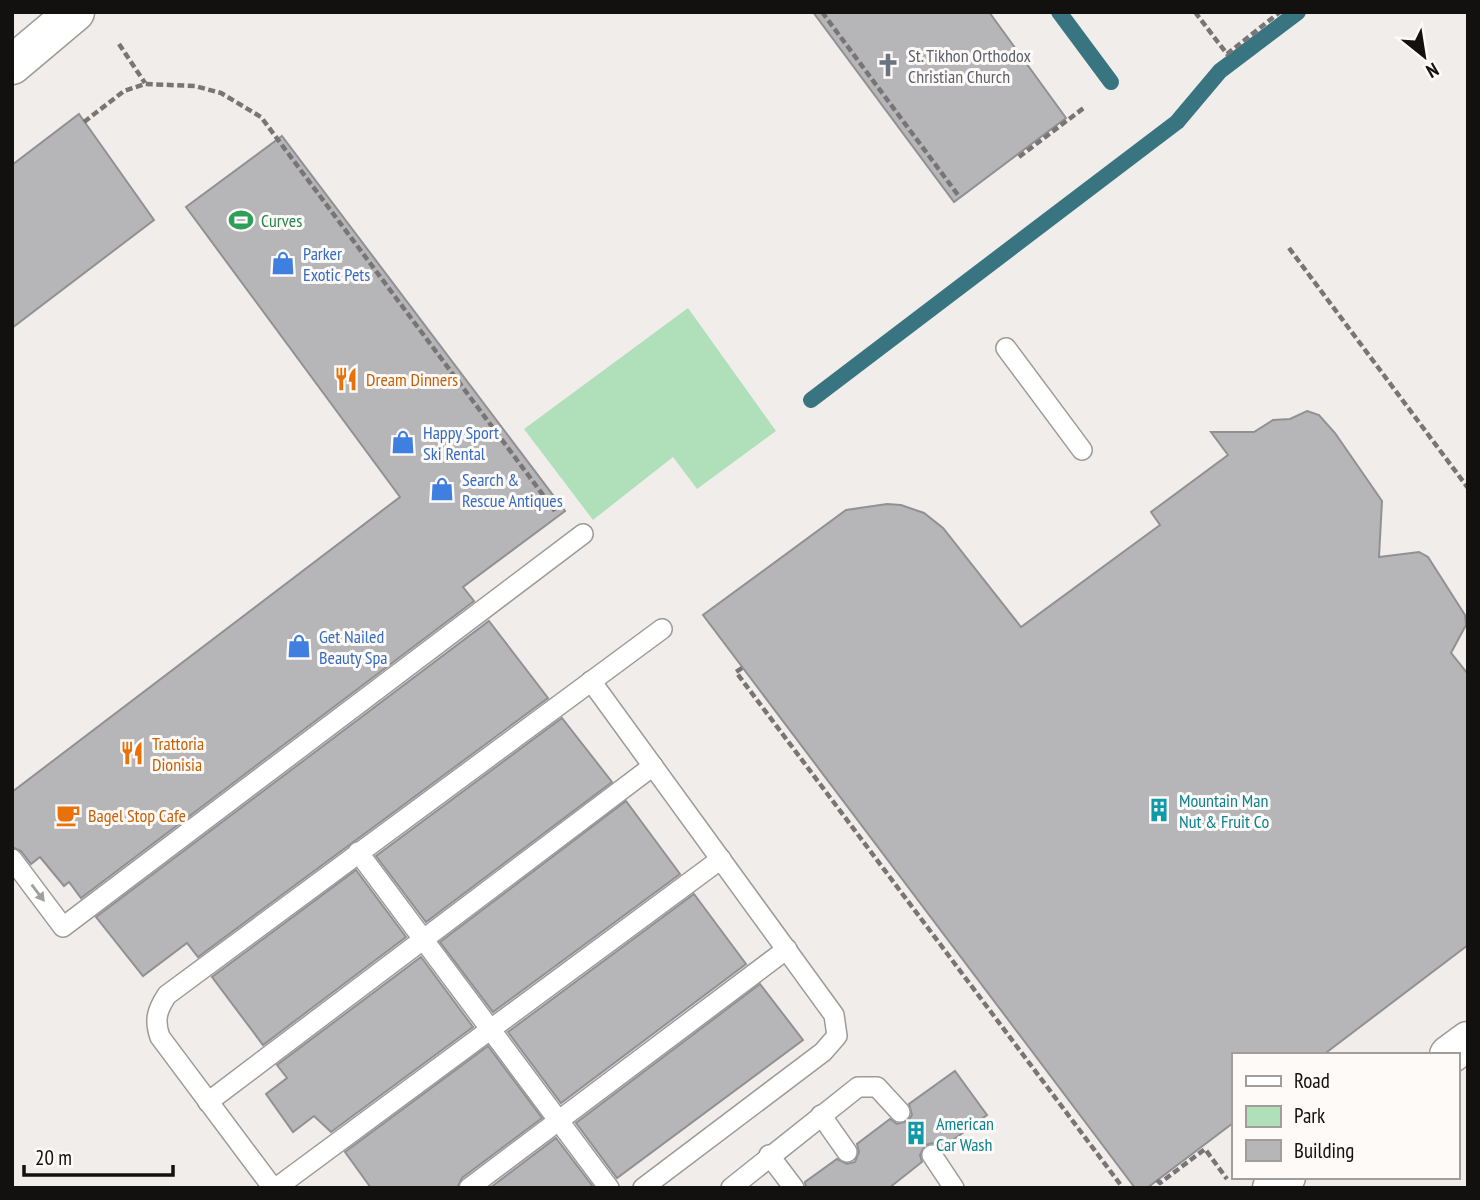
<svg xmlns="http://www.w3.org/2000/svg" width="1480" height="1200" font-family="'PT Sans Narrow',sans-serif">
<rect width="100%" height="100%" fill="#f1edeb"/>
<!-- green -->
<polygon fill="#b0e0b9" points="688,308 776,431 697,489 673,457 593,520 524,429"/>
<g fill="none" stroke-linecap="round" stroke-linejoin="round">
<!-- stream -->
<g stroke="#387581" stroke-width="16">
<polyline points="1059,12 1111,82"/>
<polyline points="811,400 1177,122 1220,71 1298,12"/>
</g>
</g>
<!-- building -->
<g fill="#b6b6b9" stroke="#919194" stroke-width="2">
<polygon points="813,12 989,12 1066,118 954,202"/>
<polygon points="79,114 154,220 12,328 12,165"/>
<polygon points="282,136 565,511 463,587 474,601 81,898 69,882 64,886 40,857 31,864 21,851 12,847 12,792 400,497 186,207"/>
<polygon points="1307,411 1319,415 1335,433 1382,501 1379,557 1419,552 1428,557 1465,615 1466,625 1451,653 1468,674 1468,945 1323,1055 1233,1055 1233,1123 1147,1188 1135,1188 703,615 846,510 887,504 901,505 924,513 943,528 1021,627 1160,525 1151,512 1228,455 1211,432 1254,432 1273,420 1290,419"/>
<polygon points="489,621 548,698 198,957 187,943 143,976 96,917"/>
<polygon points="562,718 612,782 426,922 376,856"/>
<polygon points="626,801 680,874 493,1012 440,942"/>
<polygon points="356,870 406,937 263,1045 212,977"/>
<polygon points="694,894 746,964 561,1103 508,1032"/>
<polygon points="421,957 473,1027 331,1132 314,1116 293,1132 266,1094 287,1078 277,1065"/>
<polygon points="760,984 803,1040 617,1178 576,1123"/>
<polygon points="488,1046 542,1118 462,1178 457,1188 371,1188 345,1152"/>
<polygon points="955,1071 987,1115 942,1148 932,1143 925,1145 920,1155 922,1162 889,1188 806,1188 805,1182 837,1159 847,1164 855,1162 859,1152 857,1144 890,1119 897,1124 908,1121 912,1115 909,1104"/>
<polygon points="556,1138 594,1188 490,1188"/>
</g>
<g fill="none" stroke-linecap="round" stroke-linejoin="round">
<!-- service casing -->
<g stroke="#9e9a98" stroke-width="22">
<g id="service">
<polyline points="1006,348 1082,450"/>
<polyline points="591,681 834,1015 837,1036 823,1052 643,1188"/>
<polyline points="358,852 609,1188"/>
<polyline points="12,859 63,927 583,534"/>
<polyline points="208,1102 653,766"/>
<polyline points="821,1115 847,1152"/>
<polyline points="769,1155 794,1188"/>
<polyline points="932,1155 954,1188"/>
<path d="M273,1188L160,1037C154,1020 157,1010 167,995L662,629"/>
<polyline points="276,1188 721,859"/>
<polyline points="469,1188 787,949"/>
<polyline points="731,1188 858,1087 877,1087 900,1112"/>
</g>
</g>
<!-- minor casing -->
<g stroke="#9e9a98" stroke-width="41">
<g id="minor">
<polyline points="1449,1055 1468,1041"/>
<polyline points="1272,1188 1286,1177"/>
</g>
</g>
<!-- tertiary casing -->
<g stroke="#9e9a98" stroke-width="41">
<polyline id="tertiary" points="12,65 75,12"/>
</g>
<!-- path -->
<g stroke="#787574" stroke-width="4.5" stroke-dasharray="7 3.5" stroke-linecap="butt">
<polyline points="822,12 958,195"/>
<polyline points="1195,12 1227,54 1280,12"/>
<polyline points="119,44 145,83"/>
<polyline points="84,122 124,91 145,84 195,86 221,93 261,117 555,511"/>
<polyline points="1019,157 1085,107"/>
<polyline points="1289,248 1468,488"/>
<polyline points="742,668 736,672 1123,1188"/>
<polyline points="1157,1180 1160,1183 1205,1149 1227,1179"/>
</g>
<!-- service -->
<use href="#service" stroke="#fff" stroke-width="19"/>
<!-- minor -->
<use href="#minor" stroke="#fff" stroke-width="38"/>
<!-- tertiary -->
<use href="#tertiary" stroke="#fff" stroke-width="38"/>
</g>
<!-- one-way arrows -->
<defs><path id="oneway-solid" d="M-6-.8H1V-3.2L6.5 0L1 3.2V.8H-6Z" transform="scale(1.75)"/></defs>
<use fill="#a0a09f" href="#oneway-solid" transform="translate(38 893) rotate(53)"/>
<!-- icons -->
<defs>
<g id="church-bare" transform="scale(1.89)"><path d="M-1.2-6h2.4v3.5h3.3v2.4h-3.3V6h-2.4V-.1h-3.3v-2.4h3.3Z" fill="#6b7280" stroke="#fefaf8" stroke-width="2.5" paint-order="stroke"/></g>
<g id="stadium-bare" transform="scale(1.89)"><path d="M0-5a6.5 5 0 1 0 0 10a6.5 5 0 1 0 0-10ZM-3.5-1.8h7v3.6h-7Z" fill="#2e9e5b" stroke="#fefaf8" stroke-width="2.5" paint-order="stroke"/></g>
<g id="shop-bare" transform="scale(1.89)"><path d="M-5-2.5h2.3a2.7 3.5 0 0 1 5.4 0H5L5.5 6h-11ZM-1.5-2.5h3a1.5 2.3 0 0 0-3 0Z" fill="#3f7fe0" stroke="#fefaf8" stroke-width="2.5" paint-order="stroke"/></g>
<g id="restaurant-bare" transform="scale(1.89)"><path d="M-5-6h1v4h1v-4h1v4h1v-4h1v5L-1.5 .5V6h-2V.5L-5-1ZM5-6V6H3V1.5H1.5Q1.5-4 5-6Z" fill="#e8710a" stroke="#fefaf8" stroke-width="2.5" paint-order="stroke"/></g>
<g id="building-bare" transform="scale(1.89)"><path d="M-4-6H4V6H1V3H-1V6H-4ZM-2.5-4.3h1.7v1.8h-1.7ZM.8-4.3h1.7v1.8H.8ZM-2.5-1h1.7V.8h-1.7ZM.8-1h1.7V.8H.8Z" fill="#0f9aa8" stroke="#fefaf8" stroke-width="2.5" paint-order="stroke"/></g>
<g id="cafe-bare" transform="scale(1.89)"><path d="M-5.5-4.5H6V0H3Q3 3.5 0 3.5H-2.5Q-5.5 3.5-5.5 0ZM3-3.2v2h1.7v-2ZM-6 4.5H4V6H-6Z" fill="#e8710a" stroke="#fefaf8" stroke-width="2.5" paint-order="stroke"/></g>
</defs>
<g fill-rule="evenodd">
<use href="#church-bare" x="888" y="65"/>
<use href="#stadium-bare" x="241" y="220"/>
<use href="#shop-bare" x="283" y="263"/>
<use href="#restaurant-bare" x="346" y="379"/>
<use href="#shop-bare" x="403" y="442"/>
<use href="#shop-bare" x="442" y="489"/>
<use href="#shop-bare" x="299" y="646"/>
<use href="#restaurant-bare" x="132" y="753"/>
<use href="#building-bare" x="1159" y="810"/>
<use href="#cafe-bare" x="68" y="815"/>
<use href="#building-bare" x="916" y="1133"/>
</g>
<g text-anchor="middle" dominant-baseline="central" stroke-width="6" stroke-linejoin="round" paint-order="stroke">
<!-- worship labels -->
<g font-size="18" fill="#5b616d" stroke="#fefaf8" text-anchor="start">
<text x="908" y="55">St. Tikhon Orthodox<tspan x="908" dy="21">Christian Church</tspan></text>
</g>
<!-- leisure labels -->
<g font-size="18" fill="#27864d" stroke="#fefaf8" text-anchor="start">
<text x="261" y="220">Curves</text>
</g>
<!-- shop labels -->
<g font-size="18" fill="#366cbe" stroke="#fefaf8" text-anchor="start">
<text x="303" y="253">Parker<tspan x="303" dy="21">Exotic Pets</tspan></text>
<text x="423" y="432">Happy Sport<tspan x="423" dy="21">Ski Rental</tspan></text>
<text x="462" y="479">Search &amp;<tspan x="462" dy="21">Rescue Antiques</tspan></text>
<text x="319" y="636">Get Nailed<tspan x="319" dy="21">Beauty Spa</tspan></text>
</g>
<!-- food labels -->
<g font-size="18" fill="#c56008" stroke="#fefaf8" text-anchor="start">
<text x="366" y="379">Dream Dinners</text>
<text x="152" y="743">Trattoria<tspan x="152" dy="21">Dionisia</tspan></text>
<text x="88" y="815">Bagel Stop Cafe</text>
</g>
<!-- culture labels -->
<g font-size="18" fill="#0d838f" stroke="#fefaf8" text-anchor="start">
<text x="1179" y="800">Mountain Man<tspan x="1179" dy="21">Nut &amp; Fruit Co</tspan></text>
<text x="936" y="1123">American<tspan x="936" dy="21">Car Wash</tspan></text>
</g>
</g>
<!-- border -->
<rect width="1480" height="1200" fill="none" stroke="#121110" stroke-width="28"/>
<!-- legend -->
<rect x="1232" y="1053" width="228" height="126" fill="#fefaf8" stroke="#a09d9b" stroke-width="2"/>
<rect x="1246" y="1076" width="35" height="10" fill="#ffffff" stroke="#a09d9b" stroke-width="2"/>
<text x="1294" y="1088" font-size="21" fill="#121110">Road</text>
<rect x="1246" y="1106" width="35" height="21" fill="#b0e0b9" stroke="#a09d9b" stroke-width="2"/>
<text x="1294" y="1123" font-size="21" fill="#121110">Park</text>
<rect x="1246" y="1140" width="35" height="21" fill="#b6b6b9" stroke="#a09d9b" stroke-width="2"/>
<text x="1294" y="1158" font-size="21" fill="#121110">Building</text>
<!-- north arrow -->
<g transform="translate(1424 56) rotate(150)" stroke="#fefaf8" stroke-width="5" paint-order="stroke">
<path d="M0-5L12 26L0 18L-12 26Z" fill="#121110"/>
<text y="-10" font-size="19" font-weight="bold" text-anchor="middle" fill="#121110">N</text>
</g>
<!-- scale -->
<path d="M24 1165v10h149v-10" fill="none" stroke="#121110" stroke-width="3.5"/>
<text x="35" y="1165" font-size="21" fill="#121110" stroke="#fefaf8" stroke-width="5" paint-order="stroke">20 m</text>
</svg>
